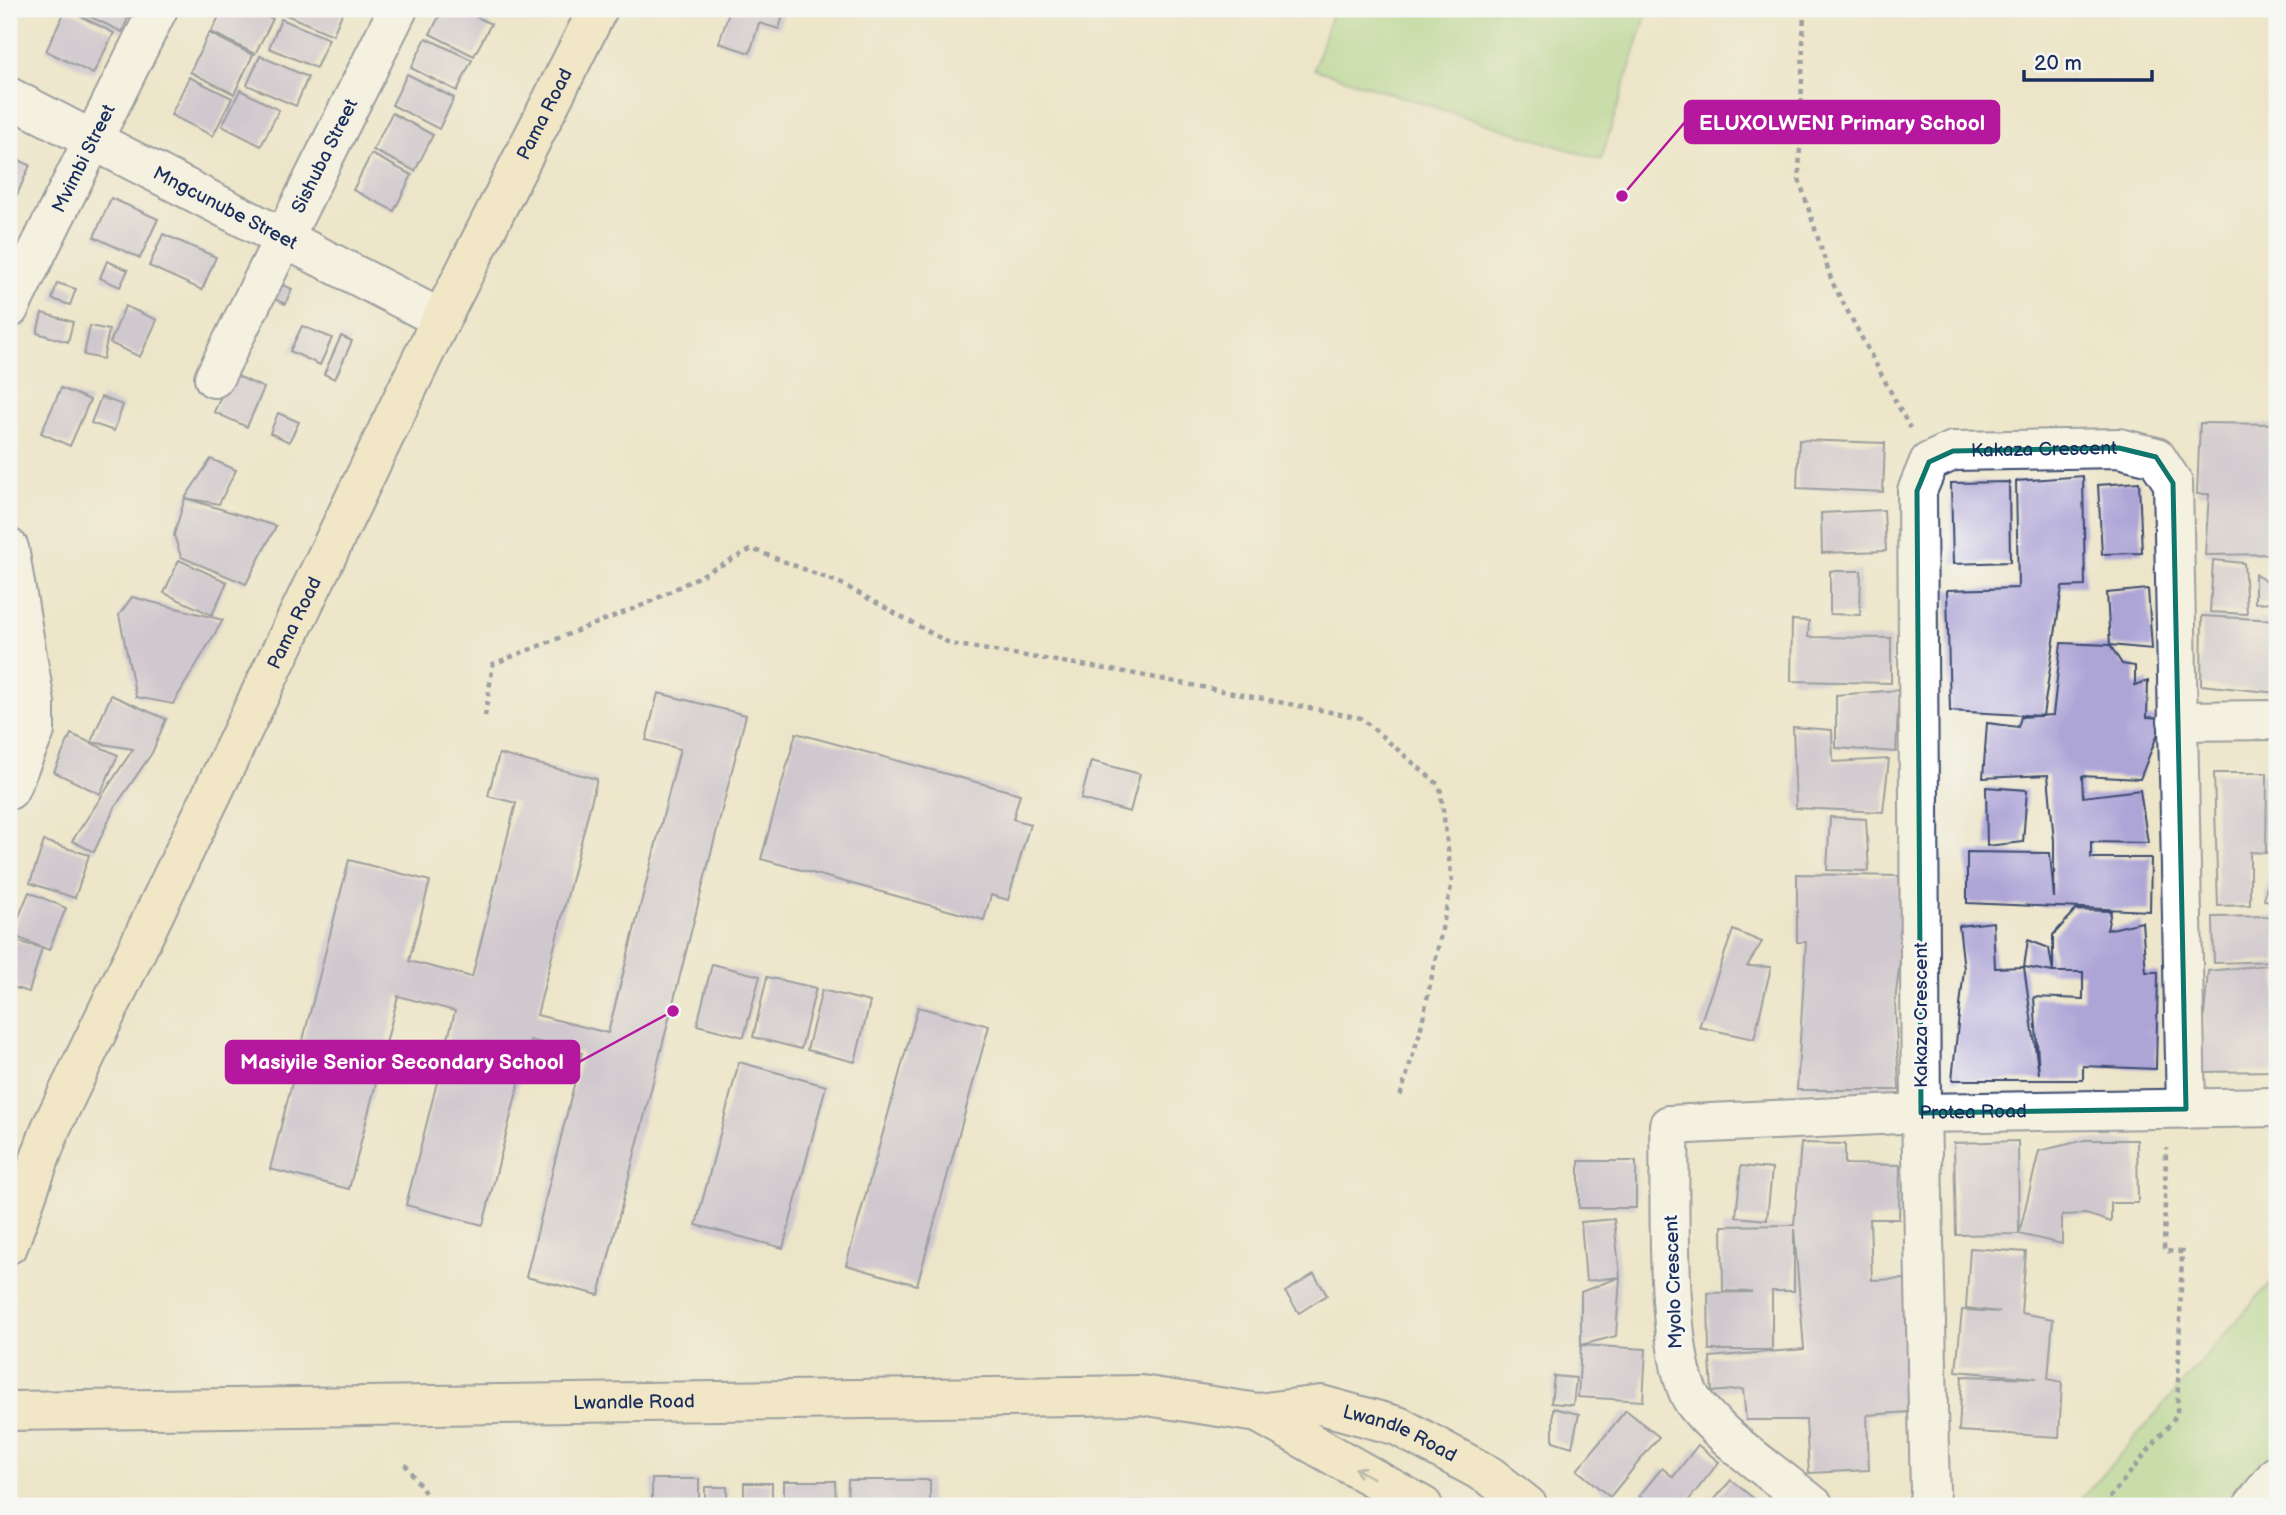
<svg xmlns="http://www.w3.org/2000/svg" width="2286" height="1515" font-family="'Balsamiq Sans',sans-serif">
<rect width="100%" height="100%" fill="#f6f6f2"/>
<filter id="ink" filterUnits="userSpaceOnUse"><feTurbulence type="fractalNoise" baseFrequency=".0143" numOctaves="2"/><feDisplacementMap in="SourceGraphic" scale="14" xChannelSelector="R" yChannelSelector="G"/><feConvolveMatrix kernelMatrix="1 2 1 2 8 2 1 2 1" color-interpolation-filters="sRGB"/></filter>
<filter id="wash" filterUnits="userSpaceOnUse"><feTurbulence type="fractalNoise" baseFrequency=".00686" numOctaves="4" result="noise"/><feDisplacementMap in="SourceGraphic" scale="28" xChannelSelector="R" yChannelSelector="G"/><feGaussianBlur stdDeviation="1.57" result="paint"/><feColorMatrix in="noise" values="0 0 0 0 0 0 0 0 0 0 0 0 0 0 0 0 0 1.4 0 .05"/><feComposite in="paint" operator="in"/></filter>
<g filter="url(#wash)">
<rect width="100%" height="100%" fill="#ede5c9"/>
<!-- park -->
<g fill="#9dd385" stroke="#5c8172" stroke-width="2">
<polygon points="1333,9 1648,9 1601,160 1314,69"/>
<polygon points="2277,1275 2277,1457 2240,1506 2075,1506"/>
</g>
<g id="blocks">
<!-- building -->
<g fill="#aea5d7">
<polygon points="66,9 114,33 93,74 46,51"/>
<polygon points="74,9 132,9 122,32"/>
<polygon points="223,9 253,9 273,19 255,54 211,32"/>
<polygon points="287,9 344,9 333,35 284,14"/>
<polygon points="443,9 461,9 491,24 474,56 430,34"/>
<polygon points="730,9 785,9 779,29 759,23 750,53 719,43"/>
<polygon points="281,19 329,39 316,68 269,48"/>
<polygon points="209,33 253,55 234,94 190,72"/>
<polygon points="426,38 472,60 457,91 411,68"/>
<polygon points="260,56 308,77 296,106 247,85"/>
<polygon points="407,74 454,98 439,129 392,105"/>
<polygon points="189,77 232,98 213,136 171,115"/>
<polygon points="240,90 279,110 261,146 222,126"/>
<polygon points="392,113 433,135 415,171 373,150"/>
<polygon points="371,154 412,175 394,211 353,190"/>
<polygon points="9,156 30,165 17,195 9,192"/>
<polygon points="111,198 158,219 140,258 94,237"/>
<polygon points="163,234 216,257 202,290 149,266"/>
<polygon points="107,261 128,270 120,287 100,278"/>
<polygon points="274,281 292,289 285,304 268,296"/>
<polygon points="57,283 76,289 70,305 52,299"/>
<polygon points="125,306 157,320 140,357 110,343"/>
<polygon points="42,313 73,322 68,342 37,333"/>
<polygon points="90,326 109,330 103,359 84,355"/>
<polygon points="302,326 332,338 320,365 290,351"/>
<polygon points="341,336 352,341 335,379 324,374"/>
<polygon points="231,373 264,388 247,427 214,412"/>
<polygon points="61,388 90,400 70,446 41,433"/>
<polygon points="101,397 123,405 114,431 91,423"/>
<polygon points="278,413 299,422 289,442 270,433"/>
<polygon points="2200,423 2277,424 2277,554 2205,555 2209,494 2197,494"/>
<polygon points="1799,440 1885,443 1883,492 1797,488"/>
<polygon points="211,459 236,470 219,504 185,498"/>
<polygon points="2083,476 2085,586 2062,587 2043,716 1950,711 1947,590 2018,588 2016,481"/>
<polygon points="2009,482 2010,562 1953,564 1951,483"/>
<polygon points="2139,482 2142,553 2102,554 2098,485"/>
<polygon points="185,498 276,526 246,584 181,557 174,535"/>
<polygon points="1884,510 1886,551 1822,553 1821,513"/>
<polygon points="179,560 227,582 212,615 164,593"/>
<polygon points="2213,560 2244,563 2247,614 2210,612"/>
<polygon points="1830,571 1861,571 1860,615 1830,614"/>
<polygon points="2255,574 2274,587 2274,602 2255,603"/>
<polygon points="2148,589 2152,649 2110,645 2107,593"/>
<polygon points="132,597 223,620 173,704 136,697 119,615"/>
<polygon points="2202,616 2277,620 2277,693 2201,685"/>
<polygon points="1792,620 1809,621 1808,637 1891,638 1891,683 1791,681"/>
<polygon points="2061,643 2110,645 2122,664 2135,666 2135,685 2148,681 2147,717 2164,718 2140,779 2082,776 2083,797 2140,790 2148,843 2091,842 2091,858 2151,858 2150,911 1967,903 1967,852 2050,853 2054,898 2054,841 2048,775 1983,778 1987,723 2018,727 2021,717 2053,715"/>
<polygon points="1899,690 1896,752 1836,748 1836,695"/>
<polygon points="658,693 746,715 599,1295 526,1277 582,1053 530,1040 483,1225 406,1205 455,1011 398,996 349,1189 270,1169 349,860 430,881 409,961 472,977 516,803 488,796 499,754 597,779 537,1015 608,1033 680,749 646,740"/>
<polygon points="111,695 166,719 152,753 115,807 94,852 72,841 133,749 91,742"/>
<polygon points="1793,727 1832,730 1833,762 1889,759 1883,812 1796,808"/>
<polygon points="796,733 1020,794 1013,819 1030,824 1008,900 991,895 984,920 761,859"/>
<polygon points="71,734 118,755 100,794 54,772"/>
<polygon points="1091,761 1140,774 1130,812 1081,799"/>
<polygon points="2214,773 2267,773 2266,853 2250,852 2250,905 2218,906"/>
<polygon points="1986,787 2027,790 2023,842 1987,846"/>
<polygon points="1830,817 1866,819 1869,871 1827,870"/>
<polygon points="44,841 89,855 75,898 30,883"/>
<polygon points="2275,849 2277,849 2277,902 2264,900"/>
<polygon points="1797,874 1899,876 1902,945 1895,1001 1899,1090 1797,1090 1806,942 1797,942"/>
<polygon points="29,892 66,908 49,950 11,935"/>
<polygon points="2076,910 2111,911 2107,930 2142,922 2146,972 2158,972 2156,1069 2083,1066 2083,1080 1952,1080 1964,969 1959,926 1993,922 1995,968 2024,967 2039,1074 2034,997 2083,999 2083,972 2053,972 2053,935"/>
<polygon points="2277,916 2277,961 2214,963 2213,917"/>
<polygon points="1733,930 1762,942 1747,966 1771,967 1754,1039 1699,1027"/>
<polygon points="9,939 42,948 29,992 9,986"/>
<polygon points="2028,940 2049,948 2053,972 2024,967"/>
<polygon points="712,964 760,976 744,1037 697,1025"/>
<polygon points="2277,964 2277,1071 2199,1072 2208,971"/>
<polygon points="767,977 816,988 801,1049 753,1037"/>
<polygon points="822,990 870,1002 855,1062 807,1050"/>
<polygon points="918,1007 989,1026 917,1285 846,1265"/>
<polygon points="739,1062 826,1086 783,1248 696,1225"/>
<polygon points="2085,1140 2137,1140 2138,1203 2111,1203 2111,1222 2086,1214 2062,1215 2062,1244 2019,1234 2039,1151"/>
<polygon points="2018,1141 2019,1234 1956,1235 1954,1143"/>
<polygon points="1801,1143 1845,1144 1845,1164 1900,1165 1899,1219 1870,1219 1872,1280 1906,1279 1910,1412 1867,1415 1869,1470 1809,1473 1806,1420 1746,1420 1743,1389 1712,1392 1710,1357 1804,1349 1794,1229 1794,1291 1772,1291 1772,1350 1709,1350 1708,1293 1752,1292 1723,1291 1722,1226 1794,1225"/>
<rect x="1579" y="1161" width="57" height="47"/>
<polygon points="1741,1166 1772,1169 1767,1220 1736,1217"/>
<polygon points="1614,1219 1620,1277 1586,1281 1581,1222"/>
<polygon points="1970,1248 2026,1252 2021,1313 2053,1319 2048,1379 2062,1382 2059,1437 1959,1431 1962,1376 2037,1378 1956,1371 1962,1310 2000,1312 1966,1308"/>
<polygon points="1314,1274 1327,1295 1299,1313 1285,1292"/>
<polygon points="1620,1277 1616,1336 1581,1345 1581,1292"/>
<polygon points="1581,1345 1646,1349 1643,1401 1578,1397"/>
<polygon points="1554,1376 1576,1378 1573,1405 1551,1403"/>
<polygon points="1553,1408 1579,1414 1572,1447 1553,1441"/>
<polygon points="1626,1410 1659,1437 1610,1497 1577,1470"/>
<polygon points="1698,1445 1719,1462 1684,1506 1652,1506 1639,1496 1662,1468 1673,1477"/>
<rect x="652" y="1479" width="47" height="27"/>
<polygon points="848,1480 930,1480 930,1506 847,1506"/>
<polygon points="1731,1480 1763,1506 1709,1506"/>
<polygon points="784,1481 835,1481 836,1506 784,1506"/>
<rect x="744" y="1483" width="28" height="23"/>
<rect x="705" y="1487" width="22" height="19"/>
<rect x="1127" y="1501" width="23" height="5"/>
<polygon points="1244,1502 1286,1504 1286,1506 1244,1506"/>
</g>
</g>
</g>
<g filter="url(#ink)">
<use href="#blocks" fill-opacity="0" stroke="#3a4a6e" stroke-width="2"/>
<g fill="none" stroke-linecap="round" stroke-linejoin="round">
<!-- street casing -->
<g stroke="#3a4a6e" stroke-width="42">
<g id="street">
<path id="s1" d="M9,97L441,319"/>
<path id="s2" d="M9,309L158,9"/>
<path id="s3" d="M214,378L398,9"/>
<polyline points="9,548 35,703 35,731 9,790"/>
<polyline points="2177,721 2277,720"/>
<path id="s4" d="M1814,1506C1779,1477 1719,1437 1693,1401C1663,1358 1671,1184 1669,1125L1921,1113L2277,1107"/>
<path id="s5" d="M1928,1506L1930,1492L1921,1113L1917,491L1929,462L1953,451L2119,448L2156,457L2173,483L2186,1109"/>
<polyline points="2253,1506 2277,1475"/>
</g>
</g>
<!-- secondary casing -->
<g stroke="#3a4a6e" stroke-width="42">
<g id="secondary">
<path id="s6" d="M9,1244L51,1128L441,319L598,9"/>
<path id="s7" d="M9,1411L1141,1395L1258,1413L1321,1405L1398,1426L1490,1476L1528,1506"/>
<polyline points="1258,1413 1423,1506"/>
</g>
</g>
<!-- path -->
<g stroke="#3a4a6e" stroke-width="4.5" stroke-dasharray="5 5" stroke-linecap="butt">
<polyline points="1804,9 1799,179 1832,282 1910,428"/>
<polyline points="485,716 493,664 648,603 752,549 842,584 951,644 1125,672 1361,718 1440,786 1452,882 1420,1032 1399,1100"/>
<polyline points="405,1464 434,1506"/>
<polyline points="2103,1506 2177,1415 2182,1252 2164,1251 2166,1148"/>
</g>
<!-- street -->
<use href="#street" stroke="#fff" stroke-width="38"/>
<!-- secondary -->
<use href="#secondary" stroke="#f7e9c3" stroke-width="38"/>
</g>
<!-- one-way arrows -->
<defs><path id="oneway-shaft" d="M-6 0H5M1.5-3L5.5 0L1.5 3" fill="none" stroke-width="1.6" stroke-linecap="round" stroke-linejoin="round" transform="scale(1.75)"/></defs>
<use stroke="#898c90" href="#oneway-shaft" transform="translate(1364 1473) rotate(-152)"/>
</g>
<!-- marked area -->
<path d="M0 0H2286V1515H0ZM2119,448L2156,457L2173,483L2186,1109L1921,1113L1917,491L1929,462L1953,451Z" fill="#ede5c9" fill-opacity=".55" fill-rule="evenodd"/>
<path fill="none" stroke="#0f766e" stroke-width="5" stroke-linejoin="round" d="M2119,448L2156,457L2173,483L2186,1109L1921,1113L1917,491L1929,462L1953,451Z"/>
<g text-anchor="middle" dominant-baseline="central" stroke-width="6" stroke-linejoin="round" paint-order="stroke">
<!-- street labels -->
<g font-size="19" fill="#1b2f5e" stroke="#f6f6f2">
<text stroke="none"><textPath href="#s6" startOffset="1251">Pama Road</textPath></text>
<text stroke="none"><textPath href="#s3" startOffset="248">Sishuba Street</textPath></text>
<text stroke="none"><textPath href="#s2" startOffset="168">Mvimbi Street</textPath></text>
<text stroke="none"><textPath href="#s1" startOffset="243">Mngcunube Street</textPath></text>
<text stroke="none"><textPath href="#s5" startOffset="1164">Kakaza Crescent</textPath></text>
<text stroke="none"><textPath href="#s6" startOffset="684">Pama Road</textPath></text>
<text transform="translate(1921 1015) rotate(-90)">Kakaza Crescent</text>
<text stroke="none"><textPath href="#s4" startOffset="744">Protea Road</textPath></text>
<text transform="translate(1674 1282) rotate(-92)">Myolo Crescent</text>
<text stroke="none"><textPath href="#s7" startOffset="625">Lwandle Road</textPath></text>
<text stroke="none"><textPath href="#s7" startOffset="1398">Lwandle Road</textPath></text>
</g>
</g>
<!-- callouts -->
<path fill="none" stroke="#b5179e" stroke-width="2.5" d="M1622 196L1685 122M673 1011L579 1062"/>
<g fill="#b5179e" stroke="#f6f6f2" stroke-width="2.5">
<circle cx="1622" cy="196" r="7"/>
<circle cx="673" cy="1011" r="7"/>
</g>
<g fill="#b5179e" stroke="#b5179e" stroke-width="2.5">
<rect x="1685" y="101" width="314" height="42" rx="7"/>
<rect x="226" y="1041" width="353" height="42" rx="7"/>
</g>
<g font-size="21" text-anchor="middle" font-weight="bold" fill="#fff">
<text x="1842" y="130">ELUXOLWENI Primary School</text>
<text x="402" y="1069">Masiyile Senior Secondary School</text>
</g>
<!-- margin -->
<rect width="2286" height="1515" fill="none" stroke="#f6f6f2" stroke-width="35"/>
<!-- scale -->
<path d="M2024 70v10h128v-10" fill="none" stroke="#1b2f5e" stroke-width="3.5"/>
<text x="2034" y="70" font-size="21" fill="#1b2f5e" stroke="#f6f6f2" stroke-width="5" paint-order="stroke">20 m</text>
</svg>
